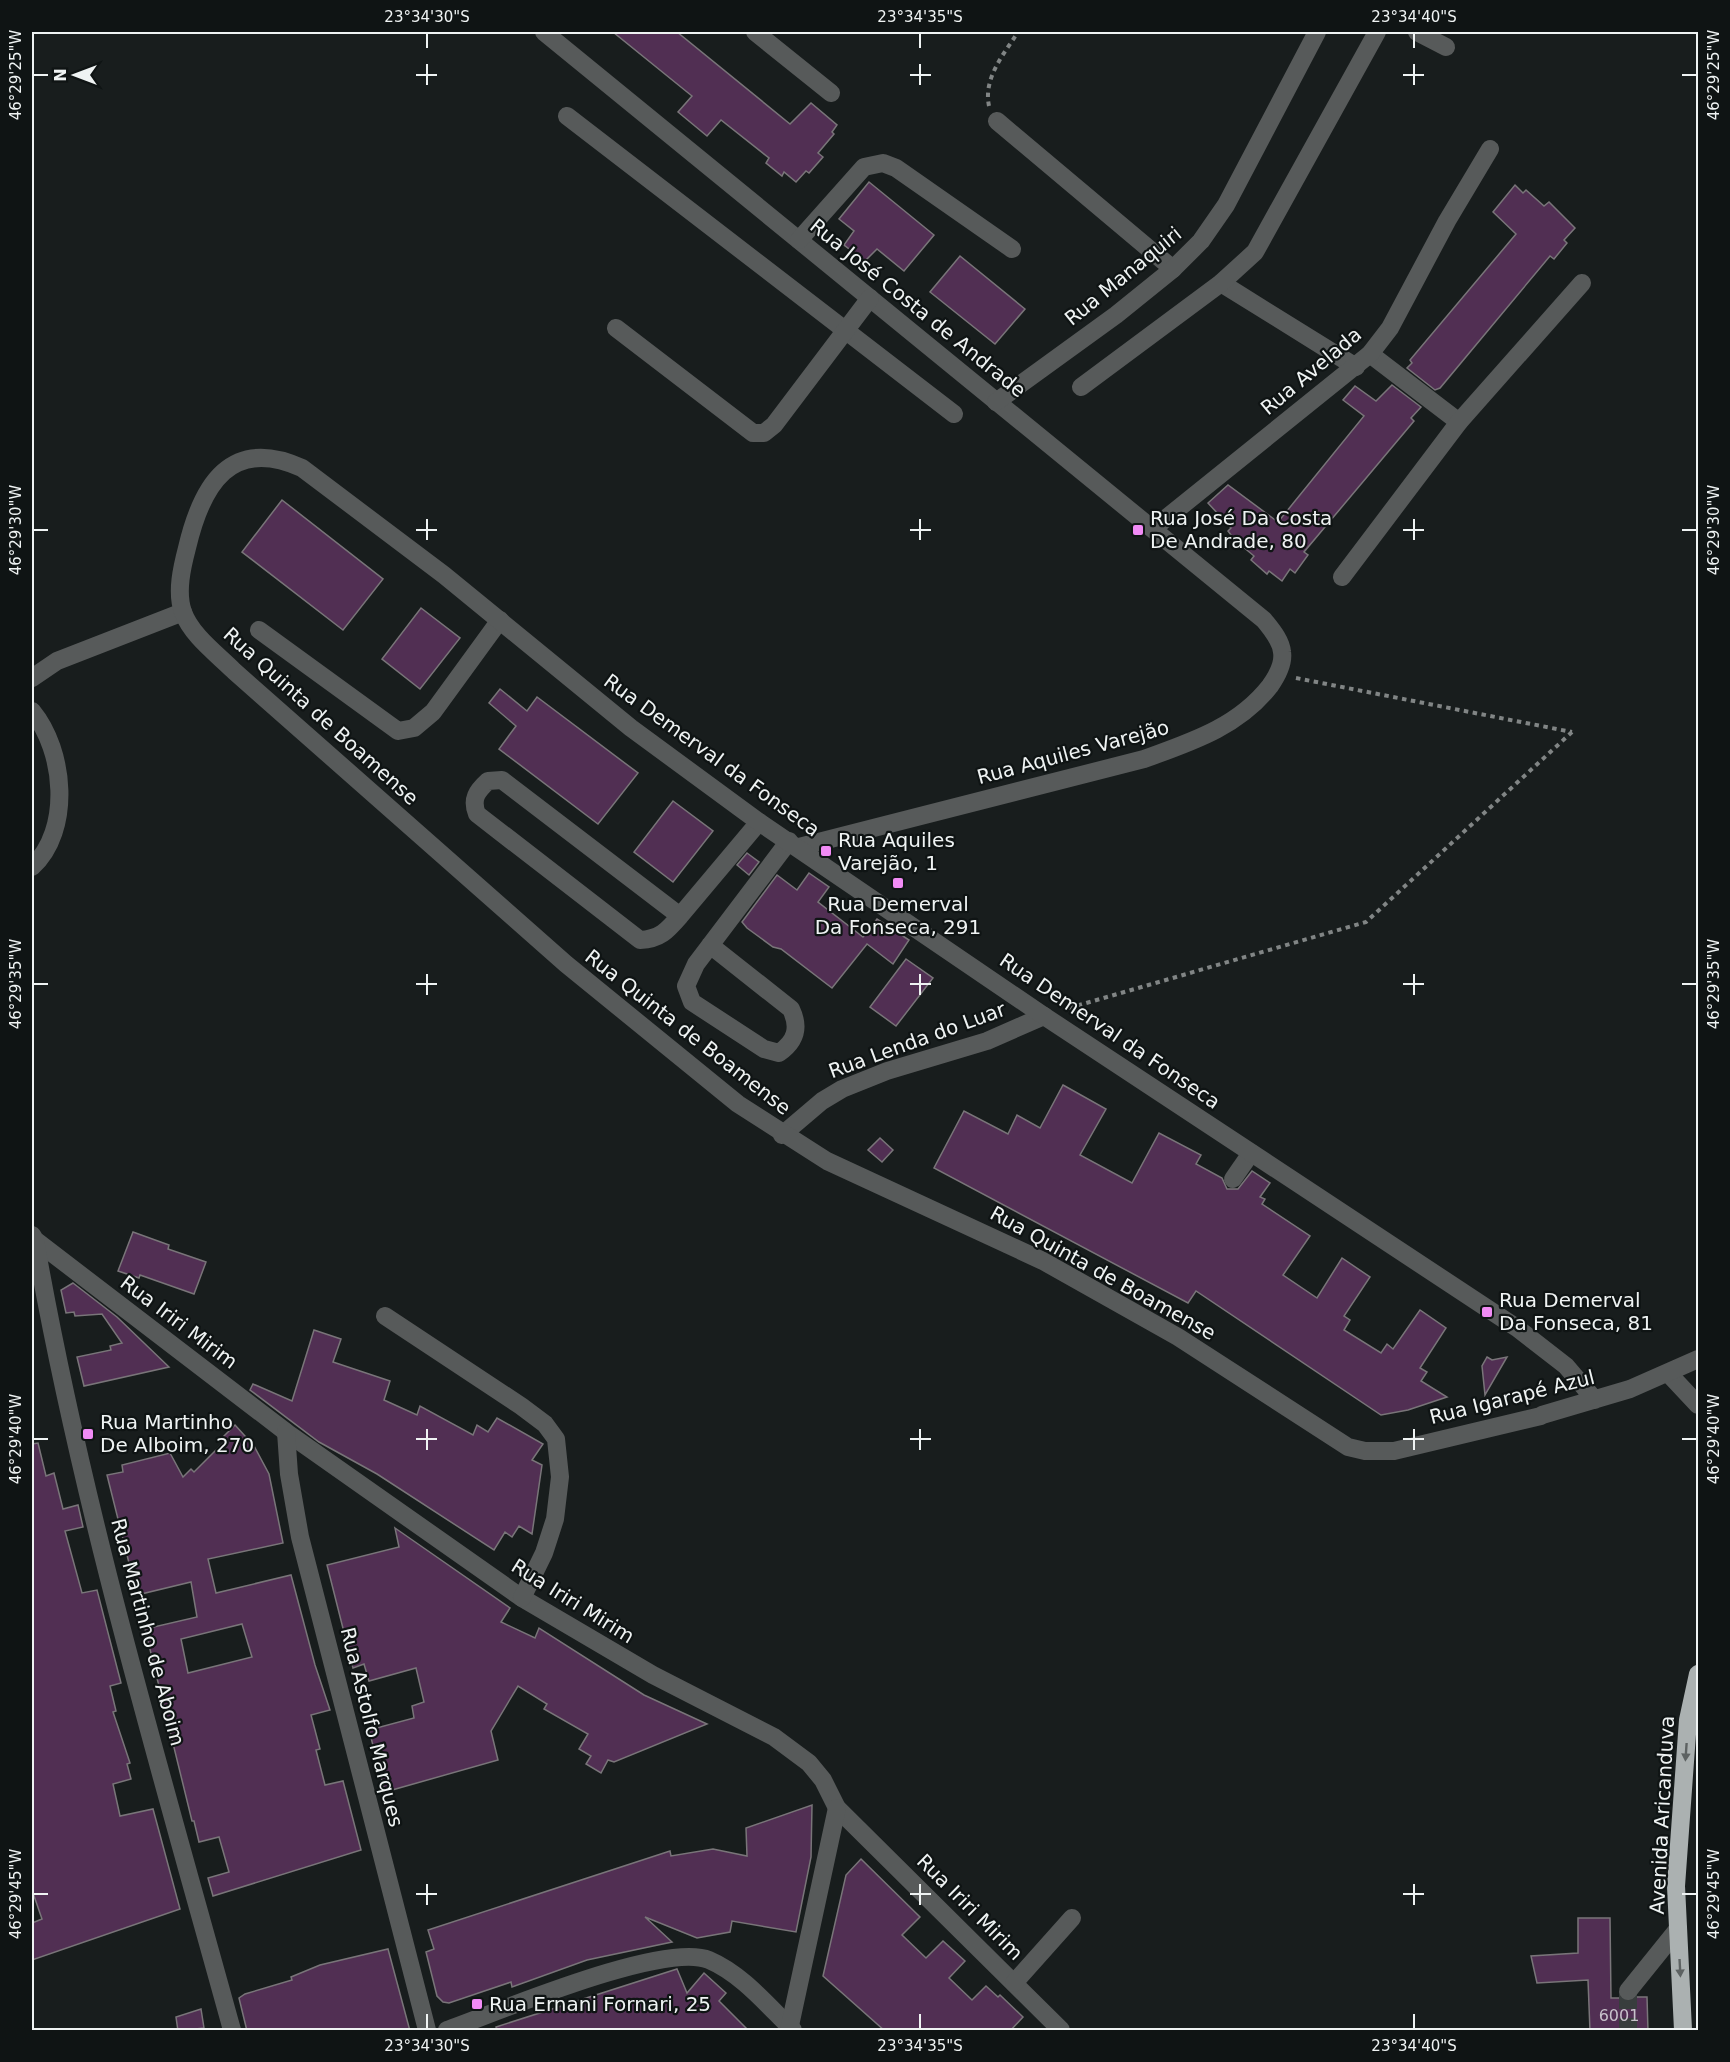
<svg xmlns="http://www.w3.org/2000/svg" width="1730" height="2062" font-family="'DejaVu Sans',sans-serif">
<rect width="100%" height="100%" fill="#181d1d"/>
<!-- building -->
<g fill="#512f53" stroke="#797579" stroke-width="1.5" fill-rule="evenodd">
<polygon points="613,32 677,32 790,124 811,103 837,125 832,132 834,134 818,153 823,157 809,173 806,171 796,182 784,172 782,176 766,163 769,158 721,120 707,136 678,112 692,96"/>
<polygon points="869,182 934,235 904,271 877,249 865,261 844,245 854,231 839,219"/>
<polygon points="1515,185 1523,193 1526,190 1544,206 1549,202 1575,228 1564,240 1567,243 1554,259 1550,256 1440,388 1435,390 1407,368 1412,363 1410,360 1516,234 1493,212"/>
<polygon points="960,256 1025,309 995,344 930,292"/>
<polygon points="1392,385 1421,407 1411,418 1414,421 1304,552 1308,555 1295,573 1290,569 1282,581 1269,571 1267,574 1251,560 1254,556 1235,540 1228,531 1231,528 1208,503 1228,485 1278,522 1364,416 1343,400 1355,386 1376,401"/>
<polygon points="282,500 383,579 343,630 242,552"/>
<polygon points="421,608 460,638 420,689 382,659"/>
<polygon points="500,689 527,711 537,697 638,773 598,824 499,749 516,726 489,703"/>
<polygon points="673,801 713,831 673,882 634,852"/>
<polygon points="747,853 759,862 749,875 737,865"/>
<polygon points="809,873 829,887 818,902 863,937 877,919 909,940 893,964 867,944 832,988 781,949 773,947 747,928 742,922 777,875 797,890"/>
<polygon points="906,959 933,978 896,1026 870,1007"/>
<polygon points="1063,1085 1106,1109 1080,1155 1132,1183 1159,1133 1201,1155 1196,1164 1222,1178 1227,1189 1238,1189 1252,1171 1270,1183 1260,1197 1265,1199 1262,1204 1310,1236 1283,1275 1317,1298 1342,1258 1370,1277 1344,1316 1350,1320 1344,1330 1381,1353 1387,1344 1393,1349 1420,1310 1446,1328 1420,1368 1427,1372 1421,1381 1447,1397 1408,1410 1381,1415 1196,1291 1188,1303 934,1168 964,1111 1008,1134 1017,1115 1040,1128"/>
<polygon points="880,1138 893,1150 882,1162 868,1150"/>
<polygon points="133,1232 169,1245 168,1249 206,1262 194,1294 140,1275 139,1278 118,1271"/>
<polygon points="73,1283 117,1317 169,1367 84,1386 77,1357 111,1350 110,1346 122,1343 102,1314 75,1316 74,1312 66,1313 61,1290"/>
<polygon points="314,1330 341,1339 333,1362 390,1381 384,1400 417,1415 420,1406 473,1435 477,1425 488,1432 497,1418 543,1444 532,1460 542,1465 532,1534 519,1526 512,1537 505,1532 494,1550 377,1474 319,1442 250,1390 253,1384 292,1401"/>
<polygon points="1487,1357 1492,1360 1507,1357 1485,1395 1482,1366"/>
<path d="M235,1425L254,1446L269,1474L283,1543L208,1559L216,1593L291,1575L315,1665L330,1710L311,1715L320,1749L316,1750L325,1785L343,1781L361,1850L213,1896L208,1878L229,1872L219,1837L199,1842L194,1821H192L145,1629L197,1617L191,1582L137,1595L107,1475L123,1472L122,1465L170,1453L183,1477L191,1469L194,1472L226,1440L223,1437ZM242,1624L252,1657L188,1673L181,1639Z"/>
<polygon points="38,1443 46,1476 54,1473 63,1509 78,1505 83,1527 65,1531 82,1593 97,1590 121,1683 110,1686 116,1711 113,1712 130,1763 127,1764 131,1779 113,1784 120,1816 153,1809 180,1909 32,1960 32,1923 42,1919 32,1890 32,1444"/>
<polygon points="395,1528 510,1608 501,1622 535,1638 539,1628 644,1695 707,1724 614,1762 608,1760 601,1773 586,1764 591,1756 579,1749 588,1734 544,1709 547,1704 518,1686 491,1731 498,1760 385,1792 369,1730 414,1718 412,1706 424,1702 416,1668 369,1681 364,1664 353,1668 327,1565 399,1547"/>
<polygon points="812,1805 811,1857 796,1932 732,1921 730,1932 697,1938 645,1917 672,1942 587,1960 512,1987 511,1982 449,2003 443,2002 437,1996 426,1952 434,1949 428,1930 670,1851 671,1856 713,1849 747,1856 746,1828"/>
<polygon points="861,1859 920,1917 902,1935 926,1958 943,1941 965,1961 949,1978 972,2000 986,1986 998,1997 1000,1995 1023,2017 1010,2031 885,2031 823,1976 846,1875"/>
<polygon points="1578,1918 1610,1918 1611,1998 1619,1998 1627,2002 1637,1997 1647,1997 1648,2031 1590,2031 1588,1980 1537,1983 1531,1956 1578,1953"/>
<polygon points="388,1949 410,2031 247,2031 239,1998 245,1994 292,1980 291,1977 320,1965"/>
<polygon points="677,1969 687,1993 704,1973 726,1993 719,2001 749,2031 497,2031 496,2027"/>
<polygon points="201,2009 204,2028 178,2031 176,2017"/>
</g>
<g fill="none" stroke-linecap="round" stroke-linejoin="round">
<!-- minor-tunnel -->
<polyline stroke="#383d3d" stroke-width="18" stroke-dasharray="18 9" stroke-linecap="butt" points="1628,1991 1628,2030"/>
<!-- path -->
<g stroke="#818585" stroke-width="4" stroke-dasharray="4.5 4.5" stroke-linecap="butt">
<path d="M989,106C983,78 1004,54 1018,32"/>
<polyline points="1296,678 1572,732"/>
<polyline points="1069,1008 1366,922 1572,732"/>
</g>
<!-- minor -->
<g stroke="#575a5a" stroke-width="18">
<path d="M544,32L1264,620C1271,629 1281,640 1282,652C1284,664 1277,676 1270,686C1238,727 1191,742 1144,759L799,847"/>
<polyline points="755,32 831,93"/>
<polyline points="1417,32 1446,47"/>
<polyline points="567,116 954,414"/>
<polyline points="997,121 1173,269"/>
<polyline points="799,240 864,167 883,163 896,168 1012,249"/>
<polyline points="1221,283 1356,367"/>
<polyline points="616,328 753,433 764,433 774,425 870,298"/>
<polyline points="1370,354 1459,422"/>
<polyline points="1081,387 1221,283 1255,252 1377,32"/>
<polyline points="996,402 1116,315 1173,269 1201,241 1226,205 1317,32"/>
<polyline points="1154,528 1370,354 1390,328 1447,221 1490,149"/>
<polyline points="1342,577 1459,422 1582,283"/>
<polyline points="259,630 398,731 414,728 433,712 500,620"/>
<polyline points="32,678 57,661 183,612"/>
<path d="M32,711C65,751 72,830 32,867"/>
<path d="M680,916C667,931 660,939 640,940L477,814C471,799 477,791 488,781L502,780L680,916L759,822"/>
<path d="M710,945L791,1009C800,1028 796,1041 779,1053L764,1049L692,1002L686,986L696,964L789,841"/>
<polyline points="782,1135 822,1101 842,1089 887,1071 987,1041 1044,1016"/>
<polyline points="1233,1179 1251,1153"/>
<polyline points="32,1235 35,1240 286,1432 522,1598 653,1675 774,1737 809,1763 823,1780 837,1808 1061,2030"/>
<path d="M35,1240C82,1508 160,1769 232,2030"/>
<polyline points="385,1316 521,1406 545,1424 556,1439 560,1477 555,1519 544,1553 522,1598"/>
<polyline points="1668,1373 1698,1405"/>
<path d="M1595,1400L1566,1366L1517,1328L1044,1016L759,822L631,728L444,575L302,468C231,436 202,484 187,548C182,567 176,592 183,612C191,635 217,654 234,671L566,964L738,1104L827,1161L1043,1261L1178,1337L1348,1447L1365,1451H1394L1541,1416L1542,1415L1630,1389L1698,1359"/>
<polyline points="286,1432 289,1474 300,1537 427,2030"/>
<polyline points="1014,1983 1072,1918"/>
<polyline points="1628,1991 1678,1929"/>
<path d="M447,2030C498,2012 664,1941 709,1960C742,1974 768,2006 793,2030"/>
<polyline points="789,2030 837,1808"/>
</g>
<!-- highway -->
<polyline stroke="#abb1b1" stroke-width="18" points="1683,2030 1676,1886 1688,1720 1698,1674"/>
</g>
<!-- one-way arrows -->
<defs><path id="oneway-solid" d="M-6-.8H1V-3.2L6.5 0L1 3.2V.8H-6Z" transform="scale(1.5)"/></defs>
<g fill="#5d6262">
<use href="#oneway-solid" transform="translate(1686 1752) rotate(94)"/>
<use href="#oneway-solid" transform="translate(1680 1968) rotate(87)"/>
</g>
<!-- ticks -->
<path fill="none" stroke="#eff3f3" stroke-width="2" d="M427,33V48M920,33V48M1414,33V48M427,64V85M920,64V85M1414,64V85M33,75H48M416,75H437M910,75H931M1403,75H1424M1682,75H1697M427,519V540M920,519V540M1414,519V540M33,530H48M416,530H437M910,530H931M1403,530H1424M1682,530H1697M427,974V995M920,974V995M1414,974V995M33,984H48M416,984H437M910,984H931M1403,984H1424M1682,984H1697M427,1429V1450M920,1429V1450M1414,1429V1450M33,1439H48M416,1439H437M910,1439H931M1403,1439H1424M1682,1439H1697M427,1884V1905M920,1884V1905M1414,1884V1905M33,1894H48M416,1894H437M910,1894H931M1403,1894H1424M1682,1894H1697M427,2014V2029M920,2014V2029M1414,2014V2029"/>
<!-- markers -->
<g fill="#f18bf5" stroke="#0f1414" stroke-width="2">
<rect x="1132" y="524" width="12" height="12" rx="3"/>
<rect x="820" y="845" width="12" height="12" rx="3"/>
<rect x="892" y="877" width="12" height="12" rx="3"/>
<rect x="1481" y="1306" width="12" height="12" rx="3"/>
<rect x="82" y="1428" width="12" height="12" rx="3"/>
<rect x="471" y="1998" width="12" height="12" rx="3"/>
</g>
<g text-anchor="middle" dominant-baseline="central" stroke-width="4.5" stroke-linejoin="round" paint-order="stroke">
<!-- number labels -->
<g font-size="16" fill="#c8c2cb">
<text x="1619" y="2015">6001</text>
</g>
<!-- street labels -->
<g font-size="20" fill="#eff3f3" stroke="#0f1414">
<text transform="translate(1123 276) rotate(-39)">Rua Manaquiri</text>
<text transform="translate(918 308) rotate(39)">Rua José Costa de Andrade</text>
<text transform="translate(1311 371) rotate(-40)">Rua Avelada</text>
<text transform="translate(321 716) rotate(42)">Rua Quinta de Boamense</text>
<text transform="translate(1073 752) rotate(-15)">Rua Aquiles Varejão</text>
<text transform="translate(712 755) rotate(36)">Rua Demerval da Fonseca</text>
<text transform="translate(1110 1031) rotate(34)">Rua Demerval da Fonseca</text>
<text transform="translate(688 1032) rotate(38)">Rua Quinta de Boamense</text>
<text transform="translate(917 1040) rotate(-20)">Rua Lenda do Luar</text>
<text transform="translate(1103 1273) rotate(29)">Rua Quinta de Boamense</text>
<text transform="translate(179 1322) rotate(37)">Rua Iriri Mirim</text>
<text transform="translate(1512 1397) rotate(-14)">Rua Igarapé Azul</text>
<text transform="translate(573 1601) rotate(32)">Rua Iriri Mirim</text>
<text transform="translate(148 1632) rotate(75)">Rua Martinho de Aboim</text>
<text transform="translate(372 1727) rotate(76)">Rua Astolfo Marques</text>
<text transform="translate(1662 1815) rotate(-87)">Avenida Aricanduva</text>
<text transform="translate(970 1907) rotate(45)">Rua Iriri Mirim</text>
</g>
<!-- poi labels -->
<g font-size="20" fill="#eff3f3" stroke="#0f1414" text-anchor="start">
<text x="1150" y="518">Rua José Da Costa<tspan x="1150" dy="23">De Andrade, 80</tspan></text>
<text x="838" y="840">Rua Aquiles<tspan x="838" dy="23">Varejão, 1</tspan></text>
<text x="898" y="904" text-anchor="middle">Rua Demerval<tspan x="898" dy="23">Da Fonseca, 291</tspan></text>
<text x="1499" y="1300">Rua Demerval<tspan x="1499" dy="23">Da Fonseca, 81</tspan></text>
<text x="100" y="1422">Rua Martinho<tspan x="100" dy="23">De Alboim, 270</tspan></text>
<text x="489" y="2004">Rua Ernani Fornari, 25</text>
</g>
</g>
<!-- border -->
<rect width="1730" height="2062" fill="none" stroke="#0f1414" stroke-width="66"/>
<!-- north arrow -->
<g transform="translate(75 75) rotate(270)" stroke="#0f1414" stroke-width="4.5" paint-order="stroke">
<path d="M0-4.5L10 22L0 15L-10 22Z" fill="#eff3f3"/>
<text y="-9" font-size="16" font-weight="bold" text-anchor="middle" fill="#eff3f3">N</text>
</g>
<rect x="33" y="33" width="1664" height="1996" fill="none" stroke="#eff3f3" stroke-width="2"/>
<g font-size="15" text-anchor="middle" fill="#eff3f3">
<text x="427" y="22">23°34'30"S</text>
<text x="920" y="22">23°34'35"S</text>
<text x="1414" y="22">23°34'40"S</text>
<text transform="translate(1714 75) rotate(-90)" y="5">46°29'25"W</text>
<text transform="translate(16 75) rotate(-90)" y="5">46°29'25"W</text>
<text transform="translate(1714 530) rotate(-90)" y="5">46°29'30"W</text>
<text transform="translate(16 530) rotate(-90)" y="5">46°29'30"W</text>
<text transform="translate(1714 984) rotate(-90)" y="5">46°29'35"W</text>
<text transform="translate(16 984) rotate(-90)" y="5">46°29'35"W</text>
<text transform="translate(1714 1439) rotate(-90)" y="5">46°29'40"W</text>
<text transform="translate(16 1439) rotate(-90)" y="5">46°29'40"W</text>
<text transform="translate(1714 1894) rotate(-90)" y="5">46°29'45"W</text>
<text transform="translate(16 1894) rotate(-90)" y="5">46°29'45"W</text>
<text x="427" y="2051">23°34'30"S</text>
<text x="920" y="2051">23°34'35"S</text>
<text x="1414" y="2051">23°34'40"S</text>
</g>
</svg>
